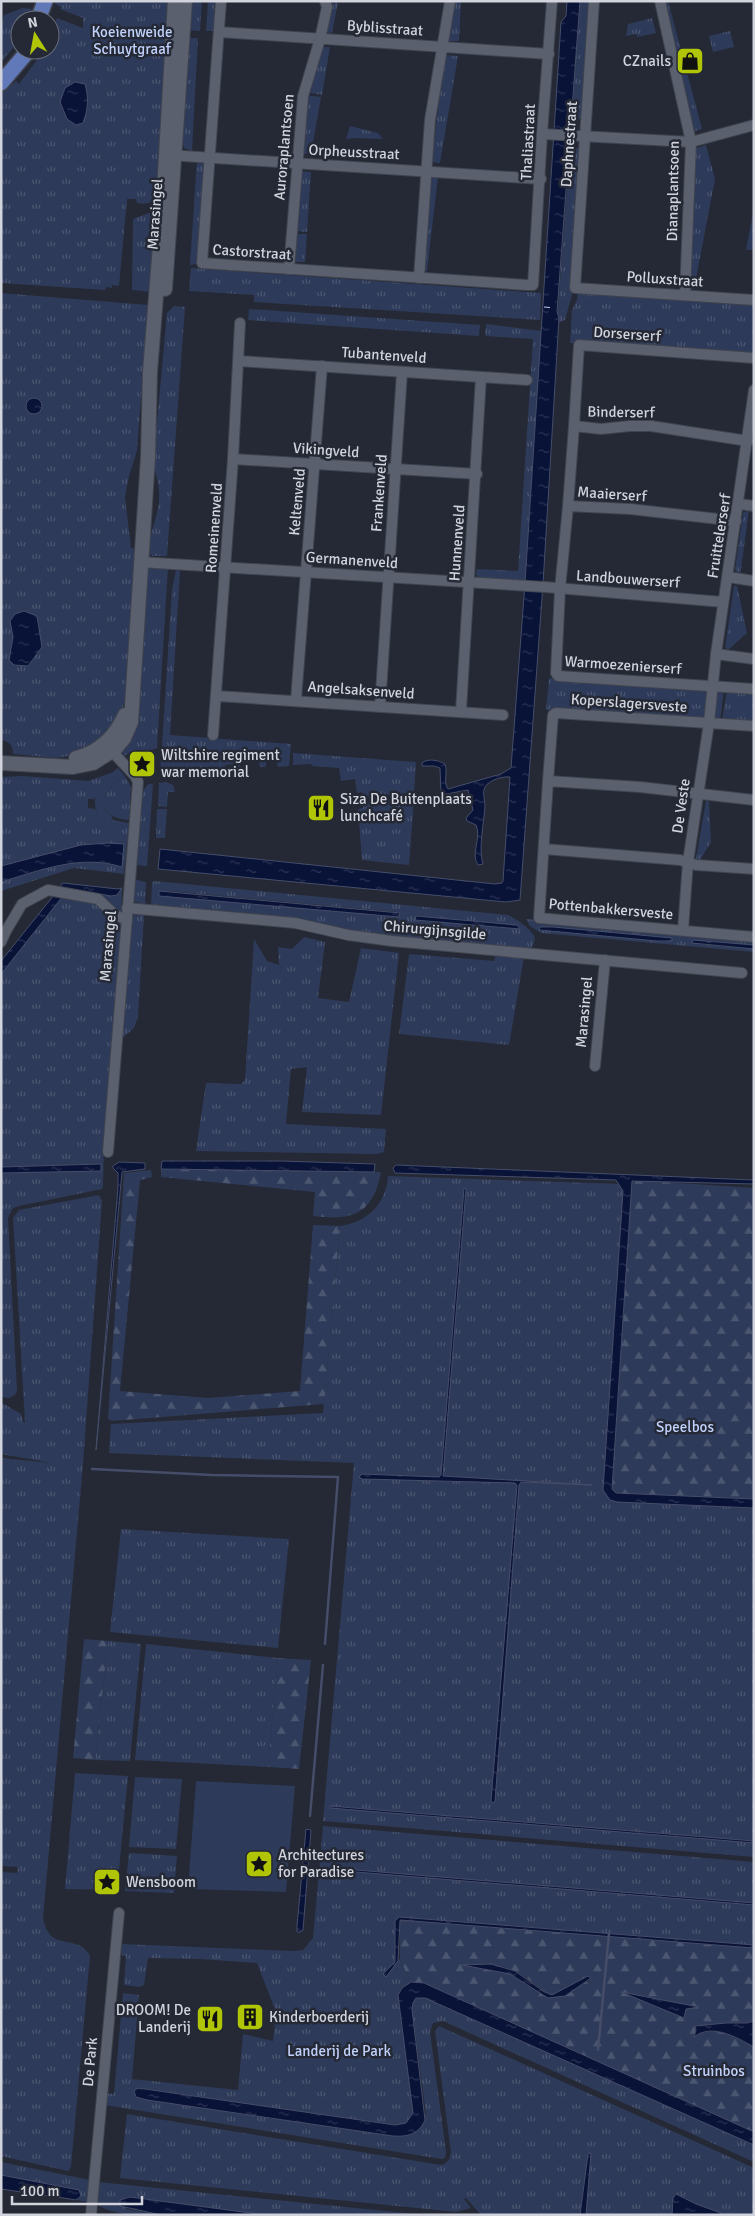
<svg xmlns="http://www.w3.org/2000/svg" width="755" height="2216" font-family="Signika,sans-serif">
<defs>
<pattern id="grass-tufts" width="24" height="20" patternUnits="userSpaceOnUse" patternTransform="scale(1.25)"><rect width="24" height="20" fill="#2e3a59"/><path d="M3 7l-1-3M5 7V3M7 7l1-3M15 17l-1-3M17 17v-4M19 17l1-3" fill="none" stroke="#4b5670"/></pattern>
<pattern id="forest-firs" width="22" height="20" patternUnits="userSpaceOnUse" patternTransform="scale(1.25)"><rect width="22" height="20" fill="#2e3a59"/><path d="M5 1l3.5 6h-7zM16 11l3.5 6h-7z" fill="#4b5670"/></pattern>
<pattern id="water-ripples" width="26" height="14" patternUnits="userSpaceOnUse" patternTransform="scale(1.25)"><rect width="26" height="14" fill="#091338"/><path d="M2 4q2-2 4 0t4 0M15 11q2-2 4 0t4 0" fill="none" stroke="#2c3454"/></pattern>
</defs>
<rect width="100%" height="100%" fill="#242935"/>
<!-- grass -->
<g fill="url(#grass-tufts)" fill-rule="evenodd">
<path d="M56,1H173L161,194C153,202 149,205 137,203L136,199H127L119,286L112,285V288L106,287L105,290L1,283V94L16,81L19,84L37,60L35,58L39,50H50V27L53,28L57,18L83,28V18L60,9L61,7L55,4Z"/>
<polygon points="188,1 202,1 200,31 186,30"/>
<polygon points="208,1 215,1 214,18 216,26 214,31 206,31"/>
<polygon points="452,1 461,1 459,41 447,41"/>
<polygon points="580,1 591,1 583,119 572,118"/>
<polygon points="662,1 668,1 702,129 692,132"/>
<polygon points="338,2 332,33 323,32 329,5"/>
<polygon points="23,8 32,9 30,16 33,18 32,20 20,20 20,40 1,62 1,24 4,15"/>
<polygon points="652,18 656,33 637,37 637,34 626,36 628,24"/>
<polygon points="730,31 734,47 713,52 709,36"/>
<polygon points="186,38 198,38 192,151 184,148 180,134"/>
<polygon points="319,47 330,47 322,95 306,92"/>
<polygon points="444,55 458,56 440,163 432,162"/>
<polygon points="305,95 321,97 311,154 300,153"/>
<polygon points="350,126 378,133 383,139 356,138 346,139"/>
<polygon points="706,145 715,179 694,289 688,289 694,149"/>
<polygon points="570,148 581,148 572,295 565,320 557,323"/>
<polygon points="197,160 203,161 207,165 200,263 190,265"/>
<polygon points="299,171 311,172 307,232 295,231"/>
<polygon points="430,176 438,177 427,271 422,271"/>
<polygon points="754,208 754,250 746,250"/>
<polygon points="149,213 155,216 158,223 152,292 132,290 133,219"/>
<polygon points="295,234 307,234 305,262 293,262"/>
<polygon points="191,268 541,293 540,320 254,302 254,295 189,291"/>
<polygon points="578,291 754,303 754,355 570,343 572,310 577,300"/>
<path d="M1,293L148,305L137,451L129,476L125,497L131,548H136L126,696L119,720L111,733L74,755L56,758L13,754C13,745 10,742 1,740Z"/>
<path d="M174,306L185,307L167,556H153L147,553C152,517 168,505 153,466L167,313Z"/>
<polygon points="249,309 480,325 479,336 248,320"/>
<polygon points="486,324 542,331 525,581 478,579 476,574 477,569 518,571 533,339 485,336"/>
<polygon points="749,510 740,576 735,570 743,513"/>
<path d="M148,567H168L157,748C144,754 137,744 124,757L122,750L145,571Z"/>
<polygon points="176,570 180,571 170,735 291,744 289,766 278,767 276,760 266,761 266,767 260,767 259,761 240,763 241,770 237,770 236,764 225,765 225,772 160,776 172,590"/>
<polygon points="734,586 737,586 747,633 728,650 725,648"/>
<polygon points="549,678 707,690 705,719 546,710"/>
<polygon points="719,690 724,690 720,721 715,719 713,714"/>
<polygon points="727,690 754,692 754,723 722,721"/>
<polygon points="293,753 416,762 414,793 362,797 362,792 357,793 355,779 341,781 339,768 312,766 311,764 293,765"/>
<polygon points="129,760 155,762 154,776 139,775 128,762"/>
<path d="M114,772L94,799H88V808L95,809L98,815L111,822L112,820L129,823L124,874L74,868L1,891V882C41,870 80,854 122,867L107,843L81,845L1,866V777L23,776L88,781Z"/>
<path d="M124,775L131,787L129,819L128,820C90,815 101,792 124,775Z"/>
<polygon points="166,782 173,785 175,792 168,792 167,807 158,806 159,783"/>
<polygon points="148,784 153,784 147,866 135,865 142,792"/>
<polygon points="414,799 409,865 362,860 358,809 363,808 363,803"/>
<polygon points="706,801 709,801 711,842 700,860 696,859"/>
<polygon points="157,809 167,809 165,838 156,838"/>
<polygon points="133,879 146,882 145,905 133,901"/>
<path d="M154,881L508,915C515,918 531,929 534,936C536,939 533,945 532,948L529,949L360,934L151,906L152,883ZM169,891L397,912L400,913L399,917L159,896ZM416,916L520,929L416,920Z"/>
<path d="M122,888L121,924L104,1142L103,1186L102,1189L19,1206L13,1208L8,1218L17,1390L15,1395L9,1398L1,1397V1173L101,1170V1164L1,1167V974L65,893C83,891 101,897 117,895Z"/>
<polygon points="133,913 144,913 144,915 138,1017 134,1028 120,1040 130,925 132,925"/>
<path d="M526,919L754,939V945L691,941L704,945L754,949V952L541,933L530,926ZM539,929L672,938V939L671,941H657Z"/>
<polygon points="304,937 325,942 318,998 349,1002 361,948 399,953 381,1115 302,1112 307,1067 291,1069 286,1124 386,1129 384,1152 377,1154 196,1151 206,1083 241,1084 245,1080 254,939 267,961 279,965 278,947 292,949"/>
<polygon points="409,954 494,961 496,955 524,957 509,1045 399,1034"/>
<path d="M388,1176L620,1184L623,1191L610,1500L623,1502L754,1508V1841L330,1807L754,1843V1857L323,1821L354,1463L109,1453L111,1424L323,1413L340,1226C368,1222 386,1204 388,1176Z"/>
<path d="M99,1195L102,1201L83,1464L43,1918C50,1954 75,1932 90,1955L71,2167L68,2171L1,2156V1872L17,1873L18,1867L1,1866V1458L52,1463L1,1454V1402L21,1414L23,1422H25L13,1218L19,1210Z"/>
<polygon points="121,1529 289,1539 278,1648 110,1632"/>
<polygon points="108,1641 141,1644 130,1761 95,1760"/>
<polygon points="146,1644 278,1658 268,1767 135,1760"/>
<polygon points="75,1773 128,1776 117,1890 65,1889"/>
<polygon points="135,1777 182,1779 176,1849 129,1847"/>
<polygon points="323,1826 754,1862 754,1945 399,1917 396,1956 400,1960 411,1982 401,1988 399,1995 413,2113 406,2123 395,2125 138,2088 140,2099 393,2136 426,2114 412,2009 413,2003 416,1998 425,1998 754,2145 754,2162 443,2021 433,2023 430,2032 446,2152 445,2158 442,2159 105,2105 106,2093 114,2094 123,1993 139,1995 132,2079 238,2090 243,2034 273,2041 276,2012 257,1963 201,1959 148,1958 144,1985 139,1987 124,1985 126,1956 120,1955 121,1944 294,1951 303,1950 313,1938"/>
<polygon points="129,1853 177,1856 174,1893 125,1891"/>
<path d="M439,2026L754,2168V2215H721L720,2213L696,2204L676,2194L673,2199L672,2215H586L590,2153L588,2154L580,2215H481L466,2198L464,2199L471,2208L456,2212L120,2178L127,2114L441,2165C448,2163 450,2159 451,2152L435,2031Z"/>
<polygon points="1,2162 90,2180 88,2202 76,2200 79,2199 79,2190 1,2175"/>
<path d="M98,2182L425,2215H266L125,2197L126,2209L161,2215C141,2215 110,2216 96,2203Z"/>
</g>
<!-- forest -->
<g fill="url(#forest-firs)" fill-rule="evenodd">
<path d="M161,1169L381,1172C373,1214 353,1221 313,1216L315,1192L161,1177Z"/>
<polygon points="151,1170 152,1177 140,1180 120,1391 208,1398 300,1391 313,1225 340,1226 324,1404 112,1421 108,1419 124,1173"/>
<polygon points="632,1180 754,1188 754,1499 616,1493 612,1490"/>
<polygon points="84,1639 108,1641 95,1760 73,1758"/>
<polygon points="278,1658 311,1660 299,1769 268,1767"/>
<path d="M400,1920L754,1948V2021L747,2023H726L695,2026V2036C715,2025 734,2036 754,2047V2132L424,1983L411,1982L400,1960ZM472,1964C486,1964 502,1965 515,1971C528,1977 538,1989 552,1995L588,1976L589,1981L548,1998L510,1974L465,1965ZM624,1993L697,2008L686,2009L684,2018Z"/>
</g>
<!-- garden -->
<g fill="#2e3a59">
<path d="M118,768L124,775C112,784 102,793 104,809L113,818L111,822L100,820C88,797 99,782 118,768Z"/>
<polygon points="196,1781 295,1786 286,1892 188,1889"/>
</g>
<!-- water -->
<g fill="url(#water-ripples)" stroke="#454d69">
<path d="M567,1H580L557,312L559,318L543,584L520,900L506,902L158,869L160,849L495,884L502,883L503,881L510,777C503,776 489,780 485,787C482,794 485,799 485,806C484,823 478,849 483,864L478,865C470,854 482,838 476,825L467,821L466,818L473,810L468,790L441,795L440,768L434,766H422V763C428,758 438,760 445,764C448,772 443,782 448,789L501,774L511,768L525,583L561,22L566,16Z"/>
<path d="M75,82L85,84C89,98 88,110 83,123L76,125L67,119L60,102L65,88Z"/>
<circle cx="34" cy="406" r="8"/>
<polygon points="24,611 37,616 42,647 28,666 14,665 9,660 13,637 10,621 15,614"/>
<path d="M107,843L124,844L122,867C81,854 41,870 1,882V866L81,845Z"/>
<polygon points="63,883 118,889 122,888 117,895 111,896 60,887"/>
<polygon points="159,891 400,913 399,917 159,896"/>
<polygon points="54,895 63,896 1,974 1,961"/>
<polygon points="416,916 517,925 520,929 415,920"/>
<polygon points="540,927 553,927 672,938 672,941 657,941 539,930"/>
<polygon points="693,940 754,945 754,949 692,943"/>
<polygon points="162,1161 281,1161 375,1164 374,1172 161,1169"/>
<polygon points="119,1162 145,1163 145,1169 122,1172 96,1450 118,1188 118,1173 113,1168 113,1166"/>
<polygon points="101,1164 101,1171 1,1173 1,1167"/>
<polygon points="396,1165 754,1180 754,1184 632,1181 612,1489 616,1493 754,1499 754,1508 617,1502 610,1500 603,1490 623,1191 616,1180 395,1173 393,1168"/>
<polygon points="464,1188 466,1189 443,1476 592,1485 521,1482 519,1485 495,1801 493,1803 491,1801 517,1485 515,1483 362,1479 359,1477 362,1474 439,1477 441,1475"/>
<polygon points="330,1806 754,1841 754,1843 330,1808"/>
<polygon points="306,1829 311,1830 303,1930 301,1932 297,1932 297,1926"/>
<polygon points="332,1868 754,1903 754,1905 332,1870"/>
<polygon points="399,1917 754,1945 754,1948 400,1920 398,1961 386,1977 383,1974 395,1962 395,1921"/>
<polygon points="491,1964 515,1971 543,1991 552,1995 588,1976 591,1978 565,1996 548,1998 510,1974 462,1965"/>
<path d="M411,1982L424,1983L754,2132V2145L425,1998H416L413,2003L412,2009L425,2120C419,2134 408,2137 393,2136L147,2100L136,2097L134,2091L138,2088L395,2125L406,2123L413,2113L398,1995L402,1988Z"/>
<polygon points="621,1992 699,2007 686,2009 684,2018"/>
<path d="M754,2021V2047C736,2037 712,2023 694,2037L696,2030L695,2026L726,2023H747Z"/>
<polygon points="591,2153 586,2215 580,2215 588,2154"/>
<polygon points="1,2175 79,2190 81,2196 76,2200 70,2199 1,2189"/>
<polygon points="676,2194 696,2204 721,2213 721,2215 672,2215 673,2198"/>
<polygon points="130,2197 266,2215 161,2215 120,2206 120,2200"/>
</g>
<g fill="none" stroke-linecap="round" stroke-linejoin="round">
<!-- stream -->
<g stroke="#454d69" stroke-width="2.5">
<polyline points="92,1469 212,1475 338,1477 325,1644"/>
<polyline points="310,1816 323,1665"/>
<polyline points="598,2050 609,1934"/>
</g>
<!-- ferry -->
<polyline stroke="#bccdf8" stroke-width="1" stroke-dasharray="6 5" stroke-linecap="butt" points="544,307 555,308"/>
<!-- street casing -->
<g stroke="#40444e" stroke-width="12">
<g id="street">
<polyline points="221,1 202,263 527,285 533,285 542,134 552,1"/>
<polyline points="594,1 575,288 754,300"/>
<polyline points="660,1 691,142 685,295"/>
<polyline points="219,32 549,54"/>
<polyline points="542,134 691,142 754,125"/>
<polyline points="168,155 541,179"/>
<polyline points="289,269 303,96 320,39 327,7 325,1"/>
<polyline points="419,278 430,120 450,1"/>
<polyline points="239,361 527,380"/>
<polyline points="574,426 579,345 754,358"/>
<polyline points="233,459 477,474"/>
<polyline points="739,504 754,506"/>
<polyline points="568,506 574,426 601,429 630,426 651,426 748,441"/>
<polyline points="736,521 630,509 568,506 560,589 556,673 558,676 754,689"/>
<polyline points="140,562 545,587 723,602"/>
<polyline points="728,577 754,581"/>
<polyline points="716,654 754,659"/>
<polyline points="217,696 503,715"/>
<polyline points="296,700 322,366"/>
<polyline points="380,707 402,372"/>
<polyline points="461,711 481,377"/>
<polyline points="213,735 233,459 240,323"/>
<polyline points="107,746 135,776 138,782 108,1152"/>
<polyline points="548,781 553,715 556,713 754,726"/>
<polyline points="754,800 640,787 548,781 539,918 754,937"/>
<polyline points="544,849 680,860 696,865 754,869"/>
<polyline points="127,908 295,923 348,935 392,941 742,973"/>
<polyline points="683,930 688,862 709,723 716,654 754,390"/>
<polyline points="1,942 6,931 22,904 48,890 98,899 115,915 127,920"/>
<polyline points="595,1066 605,960"/>
<polyline points="91,2215 119,1913"/>
</g>
</g>
<!-- secondary casing -->
<g stroke="#40444e" stroke-width="16">
<g id="secondary">
<polyline points="165,289 185,1"/>
<path d="M76,758C99,753 116,736 125,715"/>
<polyline points="1,763 73,767 93,763 115,749 124,738 131,722 148,457 150,372 163,208 175,1"/>
</g>
</g>
<!-- primary casing -->
<g stroke="#40444e" stroke-width="18">
<g id="primary">
<polyline points="38,20 45,1"/>
<polyline points="1,83 29,50"/>
</g>
</g>
<!-- street -->
<use href="#street" stroke="#5a606e" stroke-width="10"/>
<!-- secondary -->
<use href="#secondary" stroke="#5a606e" stroke-width="14"/>
<!-- primary -->
<use href="#primary" stroke="#6178b9" stroke-width="15"/>
</g>
<!-- icons -->
<defs>
<g id="shop-square" transform="scale(1.4375)"><rect x="-9" y="-9" width="18" height="18" rx="4" fill="#afc506" stroke="#242935"/><path d="M-5-2.5h2.3a2.7 3.5 0 0 1 5.4 0H5L5.5 6h-11ZM-1.5-2.5h3a1.5 2.3 0 0 0-3 0Z" fill="#111"/></g>
<g id="sight-square" transform="scale(1.4375)"><rect x="-9" y="-9" width="18" height="18" rx="4" fill="#afc506" stroke="#242935"/><path d="M0-6L1.8-2.2L6-1.7L2.9 1.2L3.7 5.4L0 3.3L-3.7 5.4L-2.9 1.2L-6-1.7L-1.8-2.2Z" fill="#111"/></g>
<g id="restaurant-square" transform="scale(1.4375)"><rect x="-9" y="-9" width="18" height="18" rx="4" fill="#afc506" stroke="#242935"/><path d="M-5-6h1v4h1v-4h1v4h1v-4h1v5L-1.5 .5V6h-2V.5L-5-1ZM5-6V6H3V1.5H1.5Q1.5-4 5-6Z" fill="#111"/></g>
<g id="building-square" transform="scale(1.4375)"><rect x="-9" y="-9" width="18" height="18" rx="4" fill="#afc506" stroke="#242935"/><path d="M-4-6H4V6H1V3H-1V6H-4ZM-2.5-4.3h1.7v1.8h-1.7ZM.8-4.3h1.7v1.8H.8ZM-2.5-1h1.7V.8h-1.7ZM.8-1h1.7V.8H.8Z" fill="#111"/></g>
</defs>
<g fill-rule="evenodd">
<use href="#shop-square" x="690" y="61"/>
<use href="#sight-square" x="142" y="764"/>
<use href="#restaurant-square" x="321" y="808"/>
<use href="#sight-square" x="259" y="1864"/>
<use href="#sight-square" x="107" y="1882"/>
<use href="#building-square" x="250" y="2017"/>
<use href="#restaurant-square" x="210" y="2019"/>
</g>
<g text-anchor="middle" dominant-baseline="central" stroke-width="5" stroke-linejoin="round" paint-order="stroke">
<!-- street labels -->
<g font-size="15" fill="#d1d4dc" stroke="#242935">
<text transform="translate(385 28) rotate(4)">Byblisstraat</text>
<text transform="translate(528 142) rotate(-87)">Thaliastraat</text>
<text transform="translate(569 144) rotate(-86)">Daphnestraat</text>
<text transform="translate(284 147) rotate(-85)">Auroraplantsoen</text>
<text transform="translate(354 152) rotate(3)">Orpheusstraat</text>
<text transform="translate(673 191) rotate(-89)">Dianaplantsoen</text>
<text transform="translate(155 214) rotate(-86)">Marasingel</text>
<text transform="translate(252 252) rotate(4)">Castorstraat</text>
<text transform="translate(665 279) rotate(4)">Polluxstraat</text>
<text transform="translate(627 334) rotate(4)">Dorserserf</text>
<text transform="translate(384 355) rotate(4)">Tubantenveld</text>
<text transform="translate(621 412) rotate(1)">Binderserf</text>
<text transform="translate(326 450) rotate(4)">Vikingveld</text>
<text transform="translate(379 493) rotate(-86)">Frankenveld</text>
<text transform="translate(612 494) rotate(4)">Maaierserf</text>
<text transform="translate(297 502) rotate(-85)">Keltenveld</text>
<text transform="translate(214 528) rotate(-86)">Romeinenveld</text>
<text transform="translate(719 536) rotate(-81)">Fruittelerserf</text>
<text transform="translate(457 543) rotate(-86)">Hunnenveld</text>
<text transform="translate(352 560) rotate(4)">Germanenveld</text>
<text transform="translate(628 579) rotate(4)">Landbouwerserf</text>
<text transform="translate(623 665) rotate(4)">Warmoezenierserf</text>
<text transform="translate(361 690) rotate(4)">Angelsaksenveld</text>
<text transform="translate(629 703) rotate(4)">Koperslagersveste</text>
<text transform="translate(681 806) rotate(-82)">De Veste</text>
<text transform="translate(611 909) rotate(5)">Pottenbakkersveste</text>
<text transform="translate(435 930) rotate(5)">Chirurgijnsgilde</text>
<text transform="translate(108 946) rotate(-85)">Marasingel</text>
<text transform="translate(584 1012) rotate(-85)">Marasingel</text>
<text transform="translate(90 2062) rotate(-85)">De Park</text>
</g>
<!-- park labels -->
<g font-size="15" fill="#c0d1fb" stroke="#242935">
<text x="132" y="32">Koeienweide<tspan x="132" dy="17">Schuytgraaf</tspan></text>
<text x="685" y="1427">Speelbos</text>
<text x="339" y="2051">Landerij de Park</text>
<text x="714" y="2071">Struinbos</text>
</g>
<!-- poi labels -->
<g font-size="15" fill="#d1d4dc" stroke="#242935" text-anchor="start">
<text x="671" y="61" text-anchor="end">CZnails</text>
<text x="161" y="755">Wiltshire regiment<tspan x="161" dy="17">war memorial</tspan></text>
<text x="340" y="799">Siza De Buitenplaats<tspan x="340" dy="17">lunchcafé</tspan></text>
<text x="278" y="1855">Architectures<tspan x="278" dy="17">for Paradise</tspan></text>
<text x="126" y="1882">Wensboom</text>
<text x="191" y="2010" text-anchor="end">DROOM! De<tspan x="191" dy="17">Landerij</tspan></text>
<text x="269" y="2017">Kinderboerderij</text>
</g>
</g>
<!-- border -->
<rect width="755" height="2216" fill="none" stroke="#d1d4dc" stroke-width="5"/>
<!-- north arrow -->
<g transform="translate(35 35) rotate(349)"><circle r="24" fill="#242935" stroke="#696d78"/>
<path d="M0-4L9 19L0 12L-9 19Z" fill="#afc506"/>
<text y="-8" font-size="14" font-weight="bold" text-anchor="middle" fill="#d1d4dc">N</text>
</g>
<!-- scale -->
<path d="M12 2196v8h130v-8" fill="none" stroke="#d1d4dc" stroke-width="2.5"/>
<text x="20" y="2196" font-size="15" fill="#d1d4dc" stroke="#242935" stroke-width="4" paint-order="stroke">100 m</text>
</svg>
